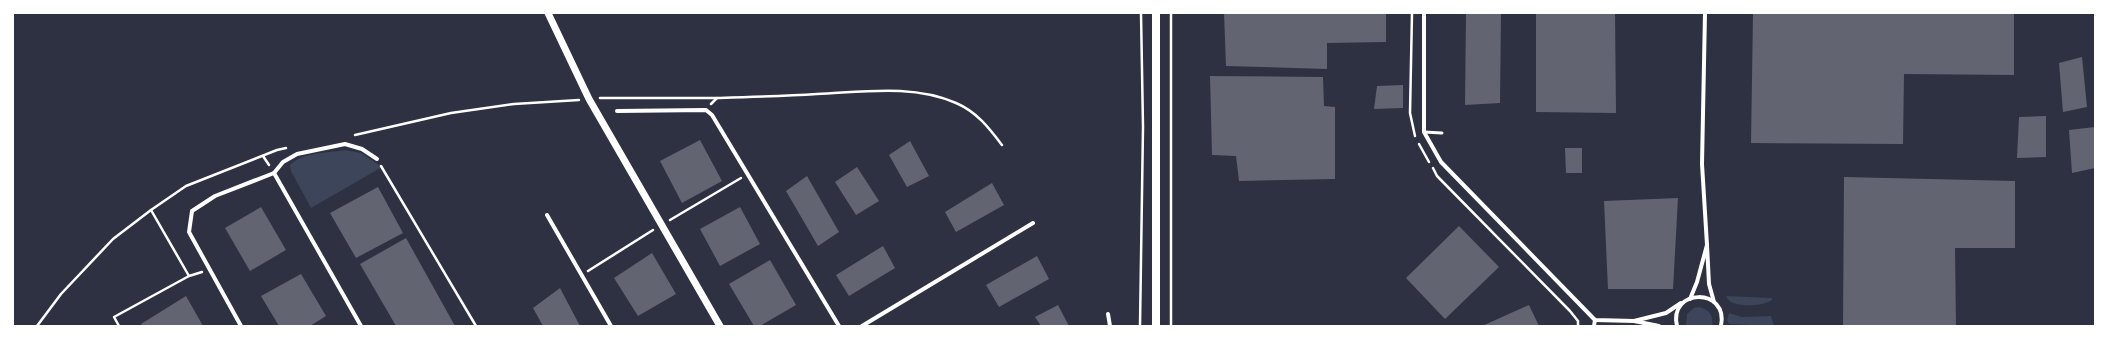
<svg xmlns="http://www.w3.org/2000/svg" width="2108" height="339" font-family="Barlow,sans-serif">
<rect width="100%" height="100%" fill="#2d3142"/>
<!-- green -->
<g fill="#3c4559">
<path d="M345,150L361,153L382,167L311,208L291,171L290,165C303,152 328,153 345,150Z"/>
<path d="M1726,296L1771,298L1773,299C1764,307 1730,309 1726,296Z"/>
<path d="M1699,307C1709,309 1714,316 1712,326H1686L1687,314L1694,308Z"/>
<polygon points="1729,313 1742,317 1771,316 1774,326 1729,324 1727,320"/>
</g>
<!-- building -->
<g fill="#626471">
<polygon points="1224,13 1386,13 1386,42 1327,43 1327,69 1226,66"/>
<polygon points="1466,13 1501,13 1500,103 1465,105"/>
<polygon points="1536,13 1615,13 1616,113 1536,112"/>
<polygon points="1753,13 2014,13 2014,75 1904,74 1903,144 1751,143"/>
<polygon points="2082,57 2087,107 2063,112 2059,63"/>
<polygon points="1210,76 1323,77 1324,106 1335,107 1335,179 1239,181 1236,156 1212,155"/>
<polygon points="1403,85 1403,108 1374,109 1377,86"/>
<polygon points="2046,116 2046,157 2017,158 2019,117"/>
<polygon points="2095,127 2095,168 2072,173 2069,130"/>
<polygon points="700,140 722,181 682,203 660,161"/>
<polygon points="910,141 929,176 907,187 889,155"/>
<polygon points="1565,148 1582,148 1582,173 1566,173"/>
<polygon points="857,167 879,201 856,215 835,182"/>
<polygon points="807,176 839,232 818,246 786,191"/>
<polygon points="1844,177 2015,181 2015,248 1955,248 1956,326 1843,326"/>
<polygon points="992,183 1004,205 956,232 945,212"/>
<polygon points="378,187 403,233 356,258 330,213"/>
<polygon points="1678,198 1673,289 1608,289 1604,201"/>
<polygon points="261,207 286,250 250,271 225,228"/>
<polygon points="740,207 760,244 720,266 700,229"/>
<polygon points="1459,226 1499,267 1445,319 1406,278"/>
<polygon points="406,238 455,326 396,326 360,264"/>
<polygon points="883,246 895,268 849,296 836,275"/>
<polygon points="652,253 676,294 638,316 614,278"/>
<polygon points="1037,256 1049,279 999,307 986,285"/>
<polygon points="770,260 796,305 760,326 754,326 729,284"/>
<polygon points="301,274 326,316 310,326 279,326 261,296"/>
<polygon points="560,288 580,326 543,326 533,308"/>
<polygon points="186,296 203,326 142,326 141,324"/>
<polygon points="1058,305 1069,326 1041,326 1035,317"/>
<polygon points="1529,305 1539,326 1482,326"/>
</g>
<g fill="none" stroke-linecap="round" stroke-linejoin="round">
<!-- path -->
<g stroke="#fff" stroke-width="2.5">
<polyline points="1412,13 1410,113 1415,136"/>
<polyline points="600,98 717,98"/>
<path d="M711,104L717,98C750,97 784,96 817,94C863,92 913,84 956,103C977,112 989,128 1002,145"/>
<polyline points="355,135 451,113 514,104 579,100"/>
<polyline points="1419,144 1429,162"/>
<polyline points="263,156 269,165"/>
<polyline points="381,166 476,326"/>
<polyline points="1433,168 1437,176 1570,311 1578,321 1578,326"/>
<polyline points="670,220 741,178"/>
<polyline points="588,271 653,230"/>
<polyline points="189,276 151,210 186,186 277,150 286,148"/>
<polyline points="37,326 61,294 113,239 151,210"/>
<polyline points="119,326 114,317 189,276 202,272"/>
<polyline points="1140,326 1143,127 1141,13"/>
<polyline points="1171,326 1171,13"/>
</g>
<!-- service -->
<polyline stroke="#fff" stroke-width="3" points="1424,132 1442,133"/>
<!-- minor -->
<g stroke="#fff" stroke-width="4">
<polyline points="1424,13 1424,132 1441,162 1595,320 1634,321"/>
<polyline points="1705,13 1702,164 1707,245"/>
<polyline points="617,111 706,110 712,115 839,326"/>
<polyline points="274,173 283,162 297,154 345,144 362,149 377,159"/>
<polyline points="547,215 611,326"/>
<polyline points="1690,299 1697,282 1707,245 1709,284 1714,302"/>
<polyline points="1108,314 1110,326"/>
<polyline points="241,326 189,232 192,211 215,196 274,173 361,326"/>
<polyline points="862,326 1033,223"/>
<polyline points="1594,326 1595,320"/>
<polyline points="1659,326 1634,321 1666,313 1681,303"/>
<path d="M1677,326C1668,288 1729,287 1721,326"/>
</g>
<!-- tertiary -->
<polyline stroke="#fff" stroke-width="7" points="548,13 589,99 720,326"/>
<!-- secondary -->
<polyline stroke="#fff" stroke-width="8" points="1156,326 1156,13"/>
</g>
<!-- border -->
<rect width="2108" height="339" fill="none" stroke="#ffffff" stroke-width="28"/>
</svg>
